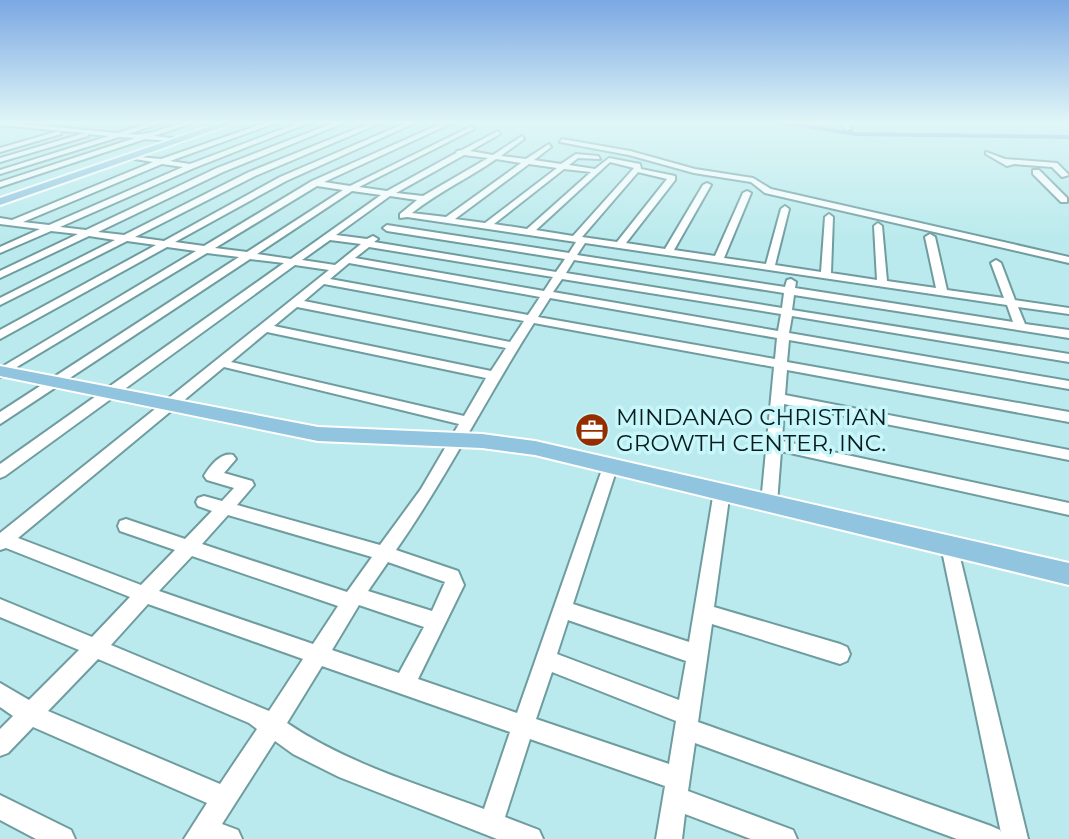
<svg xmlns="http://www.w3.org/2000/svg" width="1069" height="839" font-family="Montserrat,sans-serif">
<rect width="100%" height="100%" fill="#baeaed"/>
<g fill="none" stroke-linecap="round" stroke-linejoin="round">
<!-- river -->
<polygon fill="#7896db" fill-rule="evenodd" points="767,122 790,122 856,132 1069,135 1069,139 856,136"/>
<!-- minor casing -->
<g stroke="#6f9c9f" stroke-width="4">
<g id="minor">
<path d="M0,122L118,133L152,122H163L128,134C156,137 170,122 195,122L154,136L180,139L182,142L145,139L0,187V182L135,138L119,137L0,174V170L109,136L88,134V136L0,162V158L85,133L0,125Z"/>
<path d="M268,122H278L170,161L190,164L301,122H311L194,168L60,227L86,230L217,168L336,122H346L223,172L98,232L124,235L249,172L373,122H383L255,176L135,237L164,241L280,177L408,122H417L286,181L175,242L204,246L312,181L445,122H454L324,182L350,186L472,126L474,129L359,187L387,191L456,153L457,151L462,150L498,131L500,134L470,151L493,155L522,136L524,139L501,156L526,159L549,144L551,147L534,160L561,164L576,154L598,156L600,159L578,158L569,165L595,169L609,158L640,164L641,169L675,176V180L626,243L665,249L703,185L707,183L711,185L674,250L715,256L743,193L747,191L751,193L724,258L766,264L781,209L785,206L789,209L775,265L821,272L825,217L829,214L833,217L831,273L877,280L874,226L878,223L882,226L887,281L936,288L925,237L930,234L935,237L947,290L1004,298L991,263L996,260L1001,263L1015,300L1069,308V314L1018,307L1025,324L1069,330V338L794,295L792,310L1069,354V362L792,316L789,333L1069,381V389L789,340L787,362L1069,412V422L787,370L785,395L1069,450V460L784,404L782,441L1069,503V515L781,451L777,503L775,507L769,509L763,507L761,503L774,367L534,323C486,398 447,477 396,550L458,571L464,585L418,679L517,713L605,461H615L618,465L573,604L689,642L714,491L716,487L722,485L728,487L730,491L714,607L840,644L847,647L850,654L847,661L840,664L712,624L698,722L991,826L1000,830L1001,833L941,546L944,541L950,539L956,541L1028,839H957L695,743L688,791L793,830L797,839H751L685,814L682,839H656L665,786L530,739L505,817L539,830L543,839H497L339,777L293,754L275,741L222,824L238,830L242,839H184L207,803L33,727L8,753L0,756V729L13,716L0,707V683L29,700L79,650L0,617V599L92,637L130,597L6,548L0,550V533L329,270L295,265L5,476L0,478V464L284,263L250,259L0,424V412L239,257L207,253L0,377V368L196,251L167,247L0,339V330L156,245L127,241L0,305V298L115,240L89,236L0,278V271L78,234L51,231L0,253V247L40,229L0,224V218L12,220L153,162L129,158V156L161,159ZM464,155L488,158L423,196L396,193ZM496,159L521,163L446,217L412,213C438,192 469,178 496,159ZM610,162L634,168L573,236L536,230ZM162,164L183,167L49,225L23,222ZM529,164L557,168L485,223L455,219ZM564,169L591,172L527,229L494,224ZM638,172L667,179L617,242L582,237ZM317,186L343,190L247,252L215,248ZM352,191L381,195L291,259L257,254ZM390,196L417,200L400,214V218L407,217L576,242L569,253L387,225L383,228L387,231L565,259L556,272L374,242L378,239L373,236L367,239L336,235ZM330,240L361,244L335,265L302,260ZM585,243L1007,305L1013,322L795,288L796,282L791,279L787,280L785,287L577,255ZM369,247L553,277L544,291L355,258ZM574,260L784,293L782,308L566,273ZM349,263L540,297L528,315L330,279ZM562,279L781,314L778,331L553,292ZM324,284L524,321L510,342L304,301ZM550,298L777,338L775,359L538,317ZM297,307L506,348L491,371L274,326ZM267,332L486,378L464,416L231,362ZM224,367L459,424L421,489L380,545L237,505L254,485L252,481L224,473L236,459L233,455C221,452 210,466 204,476L207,480L234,488L222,501L204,496L198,498L196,502L198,506L212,511L185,539L126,519L120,521L118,526L120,531L175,550L141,585L18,538ZM228,515L372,557L347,592L202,544ZM192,556L338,606L313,644L159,591ZM388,562L445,582L432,611L368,591ZM148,604L303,659L269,711L111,645ZM359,605L424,627L399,673L332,650ZM568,620L686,661L679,700L557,654ZM98,659L249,723L257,729L220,784L48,711ZM322,666L510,732L484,809C417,784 346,763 287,723ZM552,672L676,721L669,764L536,719Z"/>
<polygon points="839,122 846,122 851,129 846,130"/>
<polygon points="59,131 61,134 0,152 0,148"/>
<polygon points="562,139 630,151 695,169 753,178 771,189 1069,257 1069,263 765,193 751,182 694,173 629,155 560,142"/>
<polygon points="986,152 1005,159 1057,163 1069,175 1062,177 1052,167 1014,164 1007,166 986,154"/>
<polygon points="1033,170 1039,170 1067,198 1067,202 1061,202 1033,174"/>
<polygon points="0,795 71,830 75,839 36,839 0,820"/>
</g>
</g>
<!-- major casing -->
<g stroke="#fff" stroke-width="4">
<g id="major">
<polygon points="223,122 237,122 0,205 0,198"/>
<polygon points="0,366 318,427 482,434 535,441 1069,563 1069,585 535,455 482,448 318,441 0,376"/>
</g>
</g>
<!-- minor -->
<use href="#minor" fill="#fff" fill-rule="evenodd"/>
<!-- major -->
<use href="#major" fill="#91c4de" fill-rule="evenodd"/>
</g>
<!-- sky -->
<linearGradient id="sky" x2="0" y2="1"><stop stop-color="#7ba8e3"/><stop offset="0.51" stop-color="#e0f6f7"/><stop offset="1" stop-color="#e0f6f7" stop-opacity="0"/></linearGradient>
<rect width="1069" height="240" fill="url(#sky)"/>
<!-- icons -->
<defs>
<g id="office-disc" transform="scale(1.75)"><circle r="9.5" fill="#942e00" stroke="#c7f7fa"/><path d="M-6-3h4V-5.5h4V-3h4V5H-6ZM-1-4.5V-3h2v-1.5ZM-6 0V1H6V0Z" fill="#fff"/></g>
</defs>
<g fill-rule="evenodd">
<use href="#office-disc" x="592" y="430"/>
</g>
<g text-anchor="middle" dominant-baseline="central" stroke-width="7" stroke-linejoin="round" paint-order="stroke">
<!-- poi labels -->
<g font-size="23" fill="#091b1c" stroke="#c7f7fa" text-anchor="start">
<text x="616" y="417">MINDANAO CHRISTIAN<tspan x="616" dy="26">GROWTH CENTER, INC.</tspan></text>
</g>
</g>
</svg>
